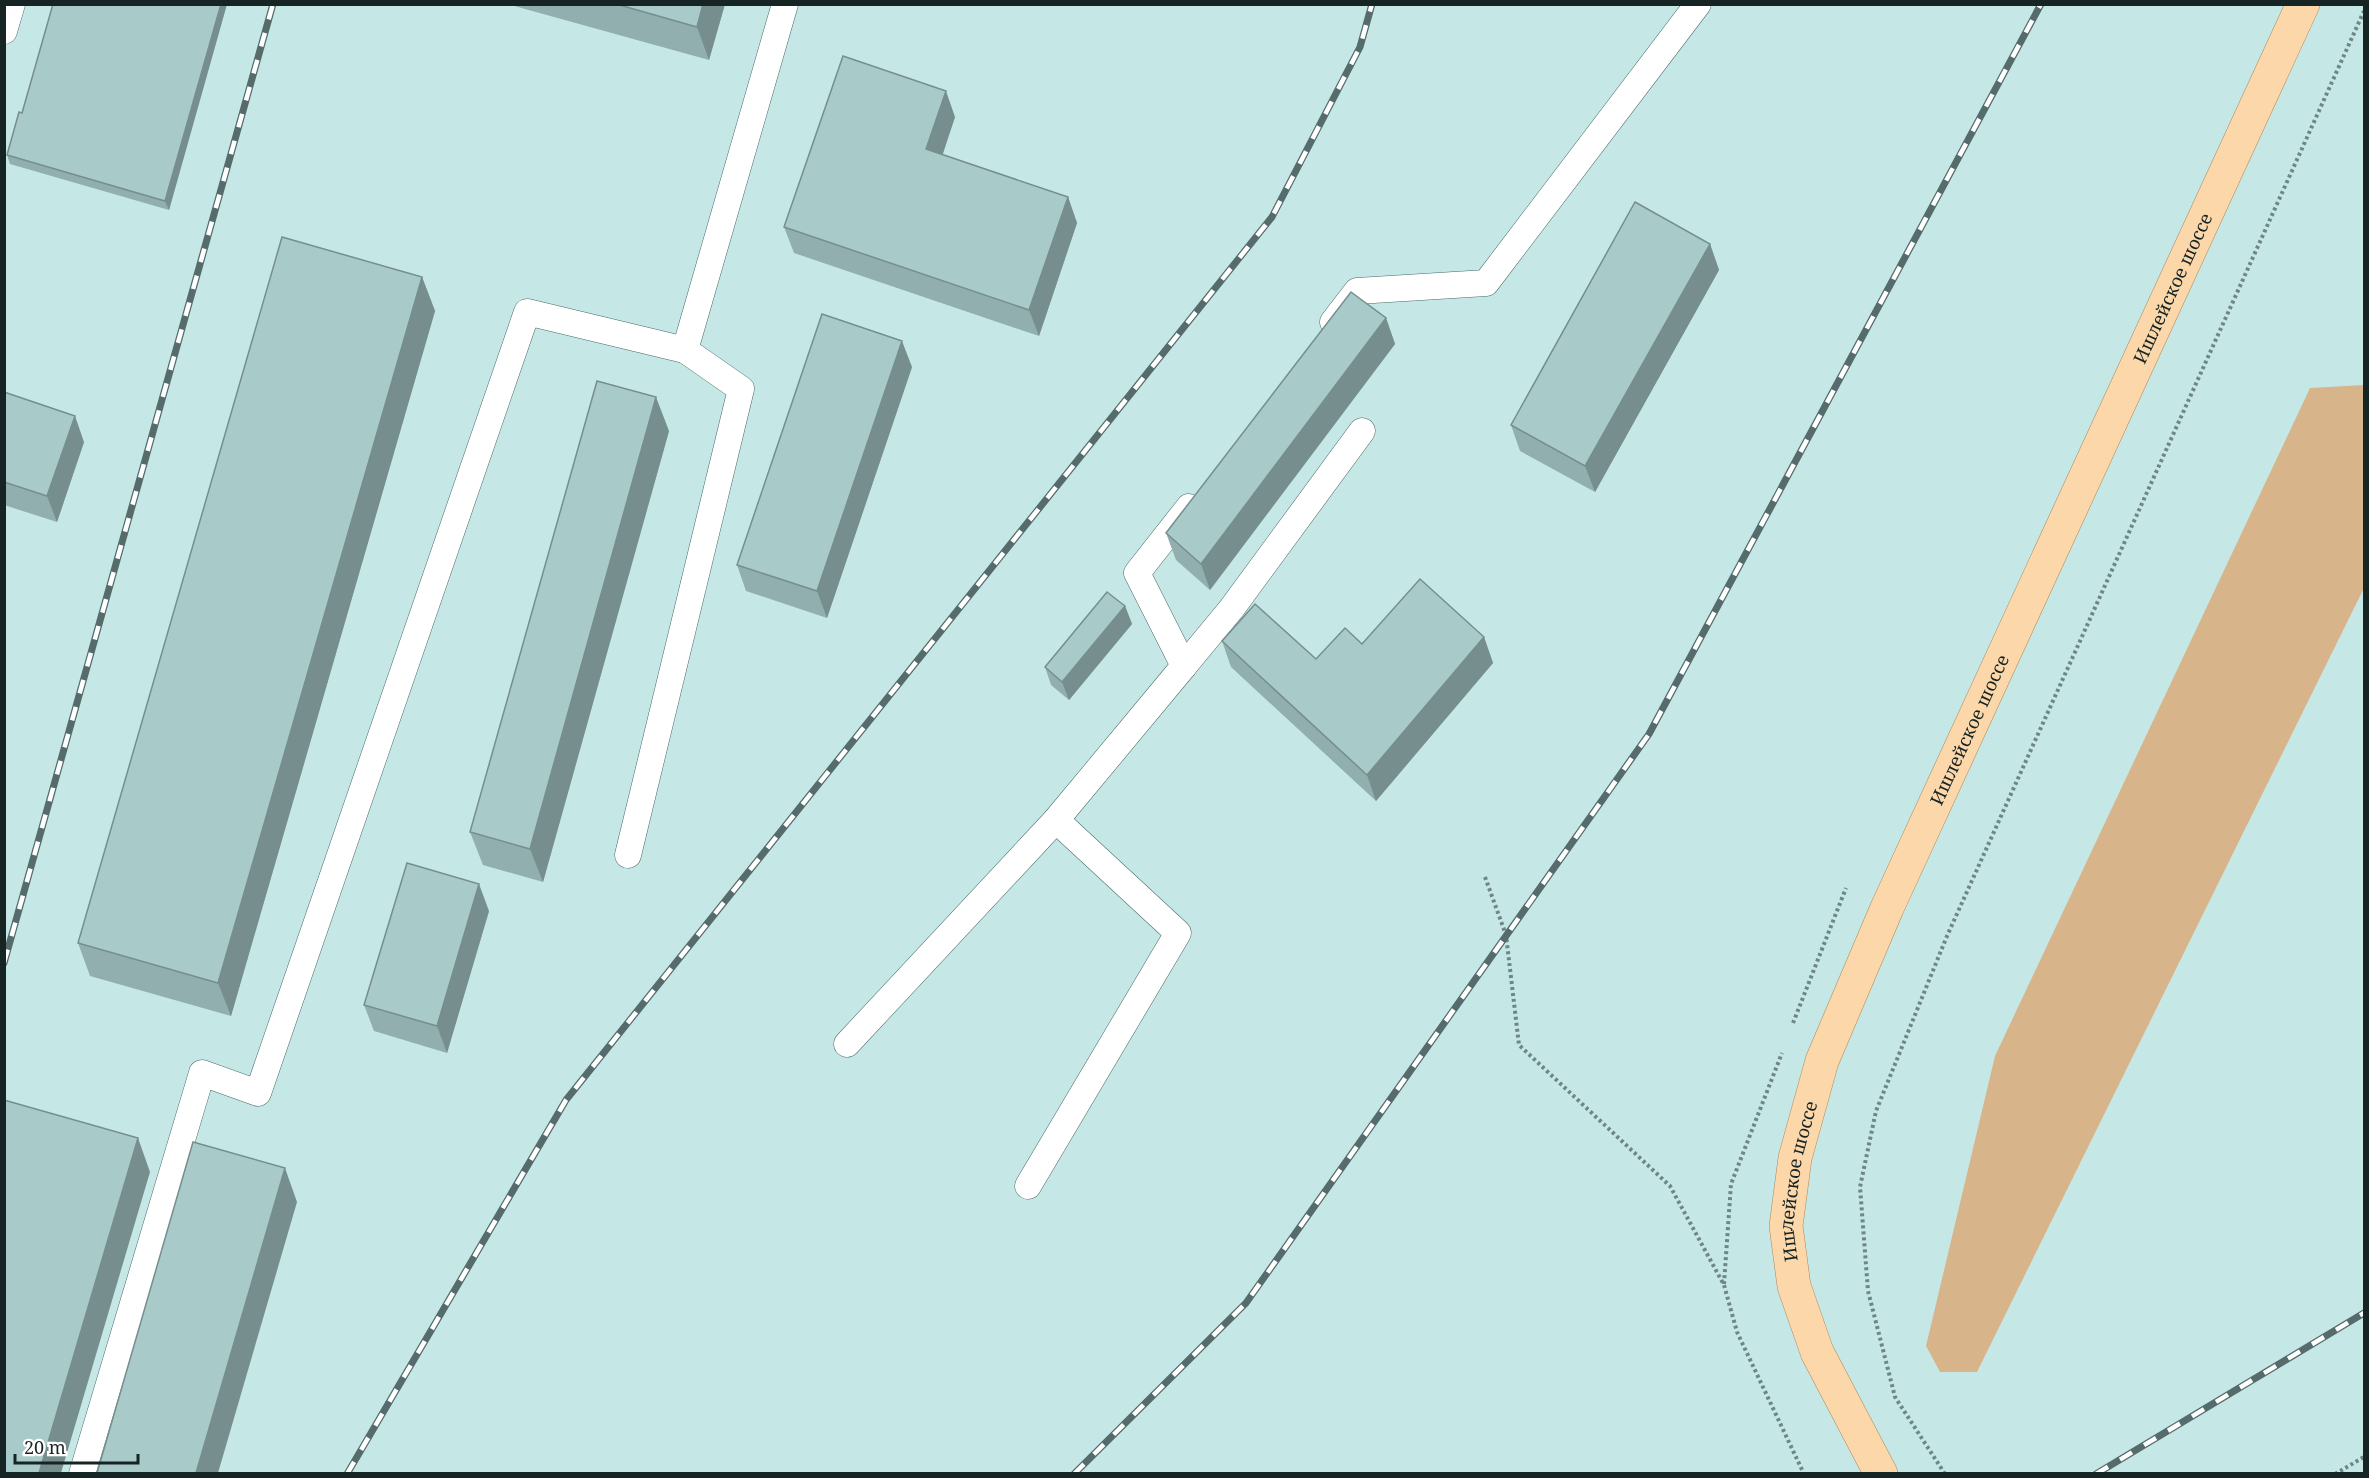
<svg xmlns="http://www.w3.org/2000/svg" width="2369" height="1478" font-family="'Noto Serif',serif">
<rect width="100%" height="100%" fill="#c5e8e7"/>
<!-- green -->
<polygon fill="#d8b48a" points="2364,385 2364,588 1977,1372 1940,1372 1926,1346 1995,1056 2310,388"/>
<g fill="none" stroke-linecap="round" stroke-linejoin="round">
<!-- service casing -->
<g stroke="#4a6a69" stroke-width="27">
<g id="service">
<polyline points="4,31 12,4"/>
<polyline points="1333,322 1357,291 1486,283 1698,4"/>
<polyline points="1184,666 1232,608 1362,431"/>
<polyline points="628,855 741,389 685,350"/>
<polyline points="847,1044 1056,820 1184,666 1137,573 1189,507"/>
<polyline points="1028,1186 1178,933 1056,820"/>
<polyline points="82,1474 202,1073 258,1093 527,312 685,350 785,4"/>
</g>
</g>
<!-- primary casing -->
<g stroke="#ab8757" stroke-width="34">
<g id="primary">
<path id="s1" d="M1881,1474L1817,1352L1794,1286L1786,1226L1795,1158L1822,1061L1887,908L2303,4"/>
</g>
</g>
<!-- path -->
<g stroke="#6e8685" stroke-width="4" stroke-dasharray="3 3" stroke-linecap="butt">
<polyline points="1485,877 1506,935 1519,1045 1670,1186 1724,1285 1737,1332 1804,1474"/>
<polyline points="1793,1023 1846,888"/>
<polyline points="1724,1284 1731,1184 1782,1053"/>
<polyline points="1945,1474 1895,1397 1868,1291 1860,1187 1876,1111 1947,936 2364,11"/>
<polyline points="2335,1474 2364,1457"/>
</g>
<!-- service -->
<use href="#service" stroke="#fff" stroke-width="26"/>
<!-- primary -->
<use href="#primary" stroke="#fcd7aa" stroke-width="33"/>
<!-- rail casing -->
<g stroke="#566b6b" stroke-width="7">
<g id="rail">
<polyline points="4,963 273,4"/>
<polyline points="347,1474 566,1100 1272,217 1360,47 1372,4"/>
<polyline points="1074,1474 1246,1303 1649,734 2041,4"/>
<polyline points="2096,1474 2364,1313"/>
</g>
</g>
<!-- rail -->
<use href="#rail" stroke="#fff" stroke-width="4.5" stroke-dasharray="14" stroke-linecap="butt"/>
</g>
<!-- wall -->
<g fill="#90afae">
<polygon points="53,4 227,4 169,210 10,164 7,155 22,113"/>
<polygon points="507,4 725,4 709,60"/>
<polygon points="955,117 942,154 1068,197 1077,223 1039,336 794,253 784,227"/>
<polygon points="1710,244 1719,270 1595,492 1520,451 1511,425"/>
<polygon points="422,277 435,311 231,1016 90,976 78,943"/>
<polygon points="1386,318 1395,344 1210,590 1176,560 1166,533"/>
<polygon points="912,367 827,618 746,591 737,565"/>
<polygon points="4,392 84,442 57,522 4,505"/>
<polygon points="669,431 543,882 483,865 470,832"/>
<polygon points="1125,606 1132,624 1069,700 1051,685 1045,667"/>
<polygon points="1484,637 1493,663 1376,801 1231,667 1222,641 1316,659 1362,644"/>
<polygon points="489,911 447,1053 374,1031 364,1005"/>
</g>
<!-- shaded-wall -->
<g fill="#768e8d">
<polygon points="221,4 227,4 169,210 165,201"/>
<polygon points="703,4 725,4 709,60 697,27"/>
<polygon points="946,91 955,117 936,175 926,149"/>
<polygon points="1068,197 1077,223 1039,336 1029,310"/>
<polygon points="1710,244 1719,270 1595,492 1585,466"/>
<polygon points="422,277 435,311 231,1016 218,983"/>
<polygon points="1386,318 1395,344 1210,590 1201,564"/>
<polygon points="902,341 912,367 827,618 817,591"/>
<polygon points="656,397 669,431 543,882 530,849"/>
<polygon points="75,416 84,442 57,522 47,496"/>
<polygon points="1125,606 1132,624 1069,700 1062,682"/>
<polygon points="1484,637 1493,663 1376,801 1367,775"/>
<polygon points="479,884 489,911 447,1053 437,1026"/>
<polygon points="138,1138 150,1172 61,1473 39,1473"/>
<polygon points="285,1168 297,1202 218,1473 196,1473"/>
</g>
<!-- building -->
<g fill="#a8cbca" stroke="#768e8d" stroke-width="1.5">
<polygon points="53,4 221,4 165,201 7,155 19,112 22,113"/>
<polygon points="616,4 703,4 697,27"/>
<polygon points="843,56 946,91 926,149 1068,197 1029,310 784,227"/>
<polygon points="1635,202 1710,244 1585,466 1511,425"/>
<polygon points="282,237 422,277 218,983 78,943"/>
<polygon points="1351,292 1386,318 1201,564 1166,533"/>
<polygon points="822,314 902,341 817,591 737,565"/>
<polygon points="597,381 656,397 530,849 470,832"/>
<polygon points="4,392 75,416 47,496 4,482"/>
<polygon points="1420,579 1484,637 1367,775 1222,641 1255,604 1316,659 1345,628 1362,644"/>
<polygon points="1107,592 1125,606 1062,682 1045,667"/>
<polygon points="407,863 479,884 437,1026 364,1005"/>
<polygon points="4,1100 138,1138 39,1473 4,1473"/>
<polygon points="193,1142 285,1168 196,1473 97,1473"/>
</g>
<g text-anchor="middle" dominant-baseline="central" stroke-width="6" stroke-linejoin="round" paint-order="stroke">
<!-- street labels -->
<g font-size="18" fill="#172424" stroke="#fff">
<text stroke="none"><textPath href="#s1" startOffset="1286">Ишлейское шоссе</textPath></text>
<text stroke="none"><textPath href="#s1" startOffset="800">Ишлейское шоссе</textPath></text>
<text stroke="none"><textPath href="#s1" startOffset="314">Ишлейское шоссе</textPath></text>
</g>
</g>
<!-- border -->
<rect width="2369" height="1478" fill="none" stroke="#172424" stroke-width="12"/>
<!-- scale -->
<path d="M15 1454v9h123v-9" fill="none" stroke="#172424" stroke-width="3"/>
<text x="24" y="1454" font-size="18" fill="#172424" stroke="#ffffff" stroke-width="4.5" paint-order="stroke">20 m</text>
</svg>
